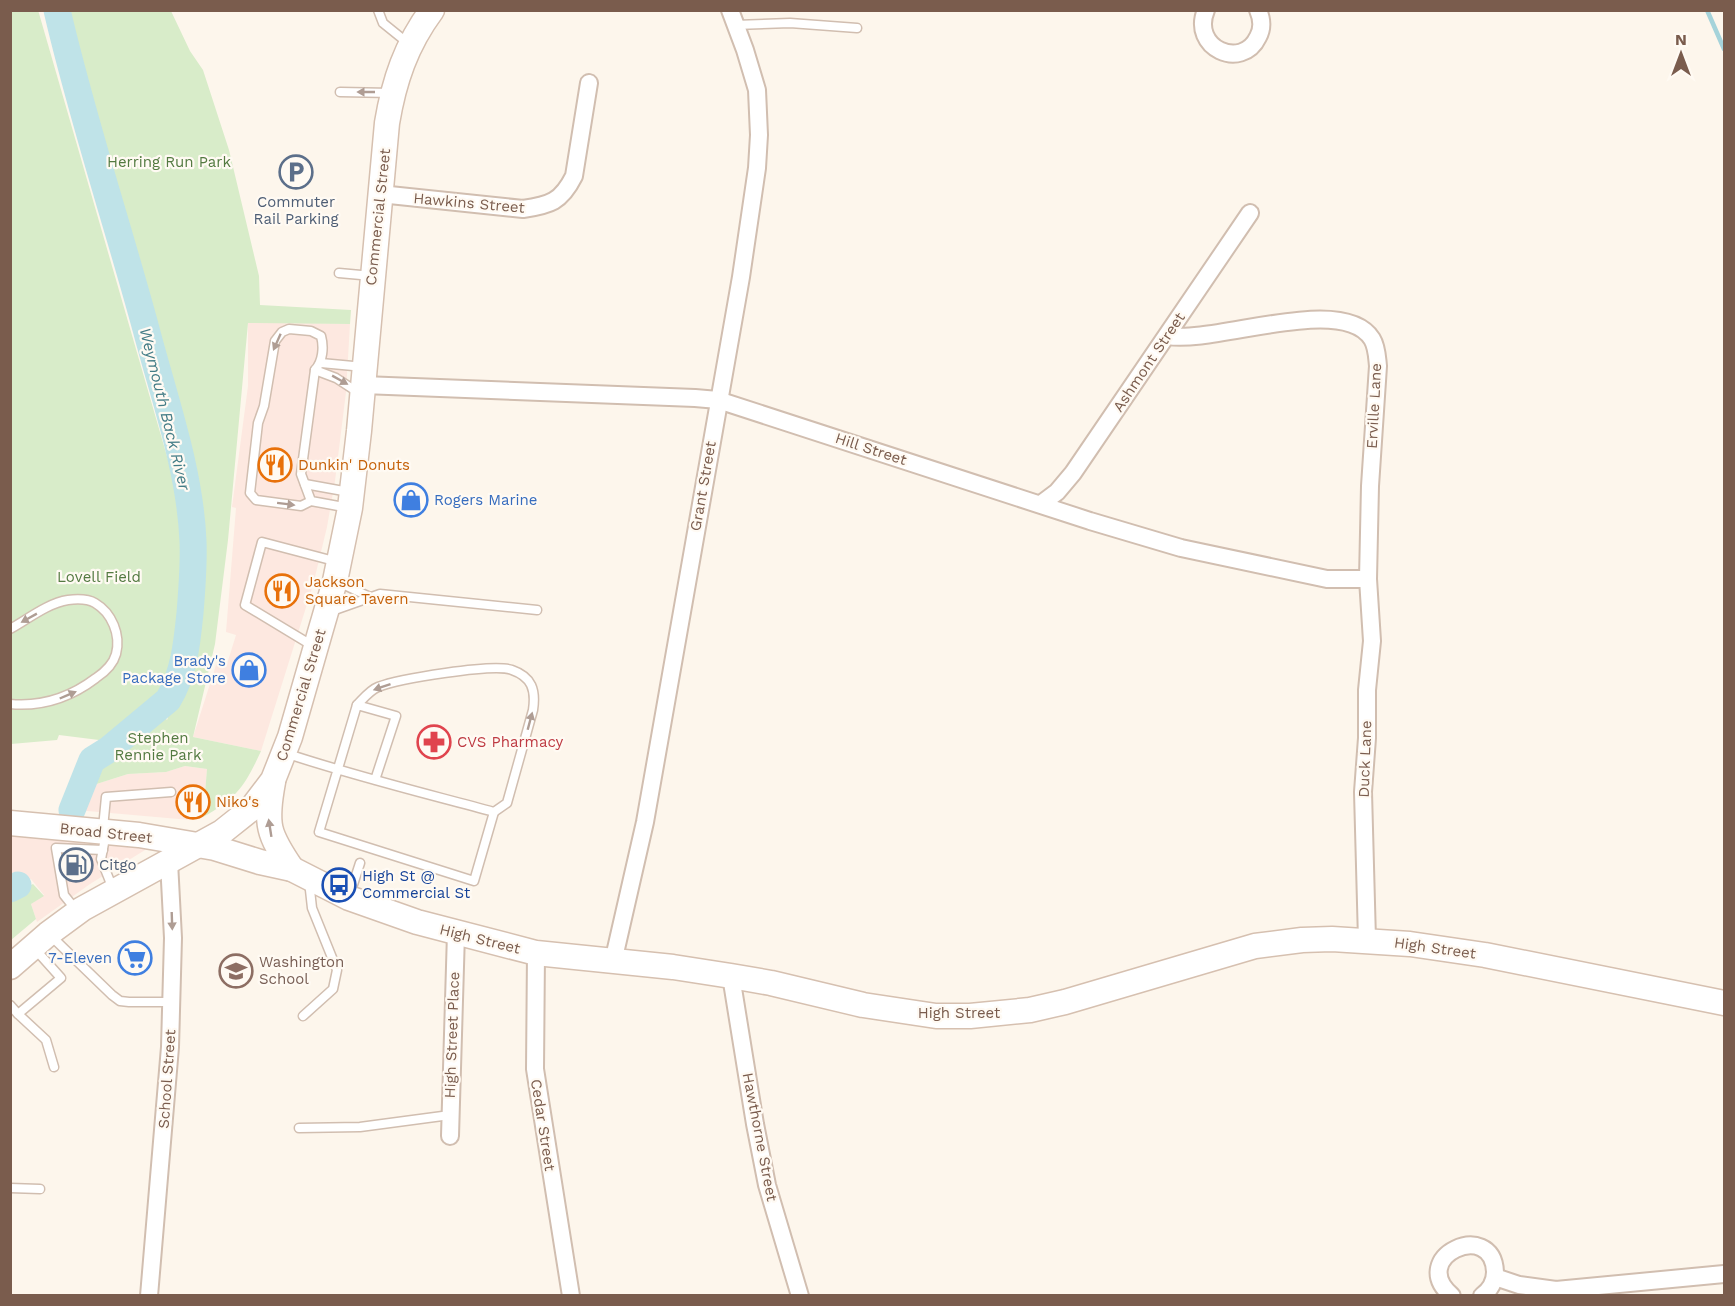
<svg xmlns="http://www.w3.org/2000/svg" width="1735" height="1306" font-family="'Work Sans',sans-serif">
<rect width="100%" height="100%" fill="#fdf6ec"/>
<!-- commercial -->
<g fill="#fde8e0">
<polygon points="248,322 350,324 346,392 335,481 327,527 313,585 261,751 193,737 217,662 227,664 236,635 226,632 236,508 232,507 248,386"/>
<polygon points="185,766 207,769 203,817 190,820 76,810 84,788 128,774 166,772"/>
<polygon points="10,835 144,847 145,850 90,884 37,922 31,904 44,895 31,879 11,878"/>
</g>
<!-- green -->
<g fill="#d8ecc9">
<polygon points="38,10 188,529 189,583 184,626 179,660 168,690 160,701 114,735 99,740 59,735 57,740 11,744 10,11"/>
<path d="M64,11H171L190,51L203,70L229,150L259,276L260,305L351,310L350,324L248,323L228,540L215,644L193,737L261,751C245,786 237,798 203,817L207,769L185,766L166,772L128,774L84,788L93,766L160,711L167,720L187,666L192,643L202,508L194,470Z"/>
<polygon points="33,884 44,896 31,904 36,919 11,940 11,896"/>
</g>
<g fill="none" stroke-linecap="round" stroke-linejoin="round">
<!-- stream -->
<polyline stroke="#a5d3da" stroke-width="4.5" points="1707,10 1724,49"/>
<!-- river -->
<g stroke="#bfe3e8" stroke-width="27">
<path d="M57,10C82,118 117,222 146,329C164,398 190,469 193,541C194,565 192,589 190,613C187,643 184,674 168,700L108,750L92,760L72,810"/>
<polyline points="10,889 18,885"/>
</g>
<!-- lane casing -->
<g stroke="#d1beb0" stroke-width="11">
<g id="lane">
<polyline points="378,10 383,23 409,44"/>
<polyline points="735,25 790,23 857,28"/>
<polyline points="340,92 392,93"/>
<polyline points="339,273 372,276"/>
<polyline points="321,363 364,367"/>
<polyline points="315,370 336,378 359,393"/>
<polyline points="305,484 349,492"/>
<path d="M311,501L301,474L315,370C323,361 324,347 321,336L311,331L289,329L282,332L275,341L264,406L258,423L250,493L256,500L301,506L311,501L349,508"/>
<polyline points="338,582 370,597"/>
<polyline points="329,612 380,594 537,610"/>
<path d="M10,629C28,619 48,603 68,600C76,599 88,599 95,603C112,613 121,635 116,654C113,665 105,672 96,678C71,697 42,707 10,704"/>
<polyline points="313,646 245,605 262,542 338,562"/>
<path d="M357,705C363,699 370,690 378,687C398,679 494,663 512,670C532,677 536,690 533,710L507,803L494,812"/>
<path d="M285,753C354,776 424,793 494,812L474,881L319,832L357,705L396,716L375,780"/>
<polyline points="103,828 106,797 171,792"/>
<polyline points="106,833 101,859 113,889"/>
<polyline points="349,897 360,863"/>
<polyline points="76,910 64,895 56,848 103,850"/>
<polyline points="51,936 112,995 120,1001 129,1002 172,1002"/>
<polyline points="10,1005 18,1014 61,978 35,949"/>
<polyline points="18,1014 46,1040 54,1067"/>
<polyline points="303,1016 333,989 337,970 312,908 309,881"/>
<polyline points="299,1128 360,1127 450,1115"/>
<polyline points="10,1188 40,1189"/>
</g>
</g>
<!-- street casing -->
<g stroke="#d1beb0" stroke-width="20">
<g id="street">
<path d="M1206,10C1190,48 1242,71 1258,37C1263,28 1262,19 1258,10"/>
<path d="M380,194L523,209C550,205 561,202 574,176L589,83"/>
<path d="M1168,336C1216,344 1343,293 1372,339C1377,347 1377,357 1378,366L1370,486L1368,579L1372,641L1367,690V738L1363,792L1367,940"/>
<polyline points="363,385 695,398 718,400 1090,521 1181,548 1327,579 1368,579"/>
<polyline points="1041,504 1057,492 1073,473 1250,213"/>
<polyline points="536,953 535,1069 571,1296"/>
<polyline points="613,962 645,822 741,277 757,168 759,135 757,90 745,50 730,10"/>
<polyline points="731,976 755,1124 767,1185 800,1296"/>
<polyline points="450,1136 456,933"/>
<polyline points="1495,1277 1519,1285 1556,1290 1724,1274"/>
<polyline points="149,1296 170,1047 173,938 169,862"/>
<path d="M1452,1296C1406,1257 1493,1218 1495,1272C1495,1281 1490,1290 1482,1296"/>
</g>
</g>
<!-- secondary casing -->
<g stroke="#d6c0b0" stroke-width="27">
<g id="secondary">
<path d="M273,782C265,825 268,834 292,869"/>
<polyline points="10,823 139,835 215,848 260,862 292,869 349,898 417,922 536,953 673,967 731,976 771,983 863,1005 936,1016 970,1016 1030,1010 1065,1002 1255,946 1302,940 1332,939 1410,944 1485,955 1724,1003"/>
<path d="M10,967L48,934L82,909L222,832L251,809L273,780L290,737L321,629L335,581L350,508L359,431L387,123C394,81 406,45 432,10"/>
</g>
</g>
<!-- lane -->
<use href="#lane" stroke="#fff" stroke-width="8"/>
<!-- street -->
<use href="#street" stroke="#fff" stroke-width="16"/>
<!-- secondary -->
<use href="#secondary" stroke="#fff" stroke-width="24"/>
</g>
<!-- one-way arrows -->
<defs><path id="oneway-solid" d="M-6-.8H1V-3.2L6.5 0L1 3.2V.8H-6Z" transform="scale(1.5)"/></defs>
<g fill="#af9d94">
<use href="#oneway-solid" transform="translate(366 92) rotate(-180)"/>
<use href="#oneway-solid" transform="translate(277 342) rotate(114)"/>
<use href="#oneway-solid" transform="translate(340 380) rotate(29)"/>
<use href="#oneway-solid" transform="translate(286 504) rotate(7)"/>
<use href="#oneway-solid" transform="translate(29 618) rotate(151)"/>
<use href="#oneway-solid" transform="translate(382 687) rotate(161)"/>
<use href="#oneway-solid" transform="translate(68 695) rotate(-23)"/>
<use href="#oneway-solid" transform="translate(530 721) rotate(-75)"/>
<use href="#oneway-solid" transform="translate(270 828) rotate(-99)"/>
<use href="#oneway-solid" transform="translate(172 921) rotate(88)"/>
</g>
<!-- icons -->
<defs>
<g id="parking-ring" transform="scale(1.725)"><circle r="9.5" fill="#fffaf3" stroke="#5c6f8a" stroke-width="1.5"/><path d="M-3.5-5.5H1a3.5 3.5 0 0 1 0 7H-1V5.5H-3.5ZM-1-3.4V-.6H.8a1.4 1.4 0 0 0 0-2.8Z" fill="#5c6f8a"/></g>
<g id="restaurant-ring" transform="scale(1.725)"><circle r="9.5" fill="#fffaf3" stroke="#e8710a" stroke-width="1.5"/><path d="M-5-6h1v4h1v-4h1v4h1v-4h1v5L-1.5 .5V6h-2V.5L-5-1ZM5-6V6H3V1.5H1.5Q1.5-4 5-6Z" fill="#e8710a"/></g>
<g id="shop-ring" transform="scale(1.725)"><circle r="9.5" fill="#fffaf3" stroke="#3f7fe0" stroke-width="1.5"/><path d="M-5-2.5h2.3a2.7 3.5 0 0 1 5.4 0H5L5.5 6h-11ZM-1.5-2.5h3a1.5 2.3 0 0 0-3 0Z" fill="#3f7fe0"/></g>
<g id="pharmacy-ring" transform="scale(1.725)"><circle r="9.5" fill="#fffaf3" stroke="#e0444e" stroke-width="1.5"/><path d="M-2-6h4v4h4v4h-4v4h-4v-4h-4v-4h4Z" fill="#e0444e"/></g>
<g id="fuel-ring" transform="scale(1.725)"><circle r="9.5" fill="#fffaf3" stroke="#5c6f8a" stroke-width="1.5"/><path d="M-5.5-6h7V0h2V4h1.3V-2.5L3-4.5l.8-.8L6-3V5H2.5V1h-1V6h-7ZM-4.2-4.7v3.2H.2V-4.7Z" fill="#5c6f8a"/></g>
<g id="bus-ring" transform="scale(1.725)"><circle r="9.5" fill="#fffaf3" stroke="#1a4fb4" stroke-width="1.5"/><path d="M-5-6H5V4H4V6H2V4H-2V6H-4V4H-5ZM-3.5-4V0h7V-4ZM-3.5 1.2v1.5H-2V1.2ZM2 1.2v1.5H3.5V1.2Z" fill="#1a4fb4"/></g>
<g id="supermarket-ring" transform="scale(1.725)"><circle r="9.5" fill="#fffaf3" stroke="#3f7fe0" stroke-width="1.5"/><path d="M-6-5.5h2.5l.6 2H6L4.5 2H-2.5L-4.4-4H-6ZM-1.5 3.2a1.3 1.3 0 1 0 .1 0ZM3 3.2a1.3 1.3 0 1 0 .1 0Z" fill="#3f7fe0"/></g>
<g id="school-ring" transform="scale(1.725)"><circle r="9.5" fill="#fffaf3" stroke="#8d6e63" stroke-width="1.5"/><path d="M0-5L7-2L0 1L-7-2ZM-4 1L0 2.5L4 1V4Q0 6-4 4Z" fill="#8d6e63"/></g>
</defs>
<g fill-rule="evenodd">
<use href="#parking-ring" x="296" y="172"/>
<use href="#restaurant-ring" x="275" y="465"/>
<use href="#shop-ring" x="411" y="500"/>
<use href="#restaurant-ring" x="282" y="591"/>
<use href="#shop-ring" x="249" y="670"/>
<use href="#pharmacy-ring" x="434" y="742"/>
<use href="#restaurant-ring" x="193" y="802"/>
<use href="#fuel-ring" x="76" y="865"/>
<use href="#bus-ring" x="339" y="885"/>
<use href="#supermarket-ring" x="135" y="958"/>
<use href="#school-ring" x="236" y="971"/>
</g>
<g text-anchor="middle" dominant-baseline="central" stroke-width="4.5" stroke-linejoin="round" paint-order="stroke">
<!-- park labels -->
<g font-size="15" fill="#537a41" stroke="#fffaf3">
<text x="169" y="162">Herring Run Park</text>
<text x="99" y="577">Lovell Field</text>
<text x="158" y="738">Stephen<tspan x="158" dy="17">Rennie Park</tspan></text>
</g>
<!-- service labels -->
<g font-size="15" fill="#4e5e75" stroke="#fffaf3">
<text x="296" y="202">Commuter<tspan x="296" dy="17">Rail Parking</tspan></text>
<text x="99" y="865" text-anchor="start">Citgo</text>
</g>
<!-- street labels -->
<g font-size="15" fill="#7a5c4d" stroke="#fffaf3">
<text transform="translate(469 203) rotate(5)">Hawkins Street</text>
<text transform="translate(378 217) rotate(-84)">Commercial Street</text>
<text transform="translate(1149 362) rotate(-56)">Ashmont Street</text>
<text transform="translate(1374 406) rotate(-87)">Erville Lane</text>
<text transform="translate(871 449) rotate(18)">Hill Street</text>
<text transform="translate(703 486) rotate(-80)">Grant Street</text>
<text transform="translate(301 695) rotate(-73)">Commercial Street</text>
<text transform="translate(1365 759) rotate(-88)">Duck Lane</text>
<text transform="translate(106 833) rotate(6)">Broad Street</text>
<text transform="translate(480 939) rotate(14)">High Street</text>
<text transform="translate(1435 948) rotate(8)">High Street</text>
<text x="959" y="1013">High Street</text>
<text transform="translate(452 1035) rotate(-88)">High Street Place</text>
<text transform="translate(167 1079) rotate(-86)">School Street</text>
<text transform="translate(543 1125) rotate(81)">Cedar Street</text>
<text transform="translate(760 1137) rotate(79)">Hawthorne Street</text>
</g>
<!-- food labels -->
<g font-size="15" fill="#c56008" stroke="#fffaf3" text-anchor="start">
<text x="298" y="465">Dunkin' Donuts</text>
<text x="305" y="582">Jackson<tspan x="305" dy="17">Square Tavern</tspan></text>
<text x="216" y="802">Niko's</text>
</g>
<!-- shop labels -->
<g font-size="15" fill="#366cbe" stroke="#fffaf3" text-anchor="end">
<text x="434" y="500" text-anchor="start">Rogers Marine</text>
<text x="226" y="661">Brady's<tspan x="226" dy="17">Package Store</tspan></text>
<text x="112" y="958">7-Eleven</text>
</g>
<!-- health labels -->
<g font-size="15" fill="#be3a42" stroke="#fffaf3" text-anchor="start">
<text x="457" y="742">CVS Pharmacy</text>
</g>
<!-- transit labels -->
<g font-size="15" fill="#164399" stroke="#fffaf3" text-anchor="start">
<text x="362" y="876">High St @<tspan x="362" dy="17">Commercial St</tspan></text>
</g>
<!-- education labels -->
<g font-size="15" fill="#785e54" stroke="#fffaf3" text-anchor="start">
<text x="259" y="962">Washington<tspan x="259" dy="17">School</tspan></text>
</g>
<!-- water labels -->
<g font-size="16" font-style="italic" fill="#437c86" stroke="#fffaf3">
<text transform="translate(165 409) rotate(76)">Weymouth Back River</text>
</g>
</g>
<!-- border -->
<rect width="1735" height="1306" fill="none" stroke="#7a5c4d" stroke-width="24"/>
<!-- north arrow -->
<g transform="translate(1681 54)" stroke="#fffaf3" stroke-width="4.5" paint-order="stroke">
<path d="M0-4.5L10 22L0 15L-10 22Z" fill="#7a5c4d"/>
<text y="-9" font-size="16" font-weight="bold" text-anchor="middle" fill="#7a5c4d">N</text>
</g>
</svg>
